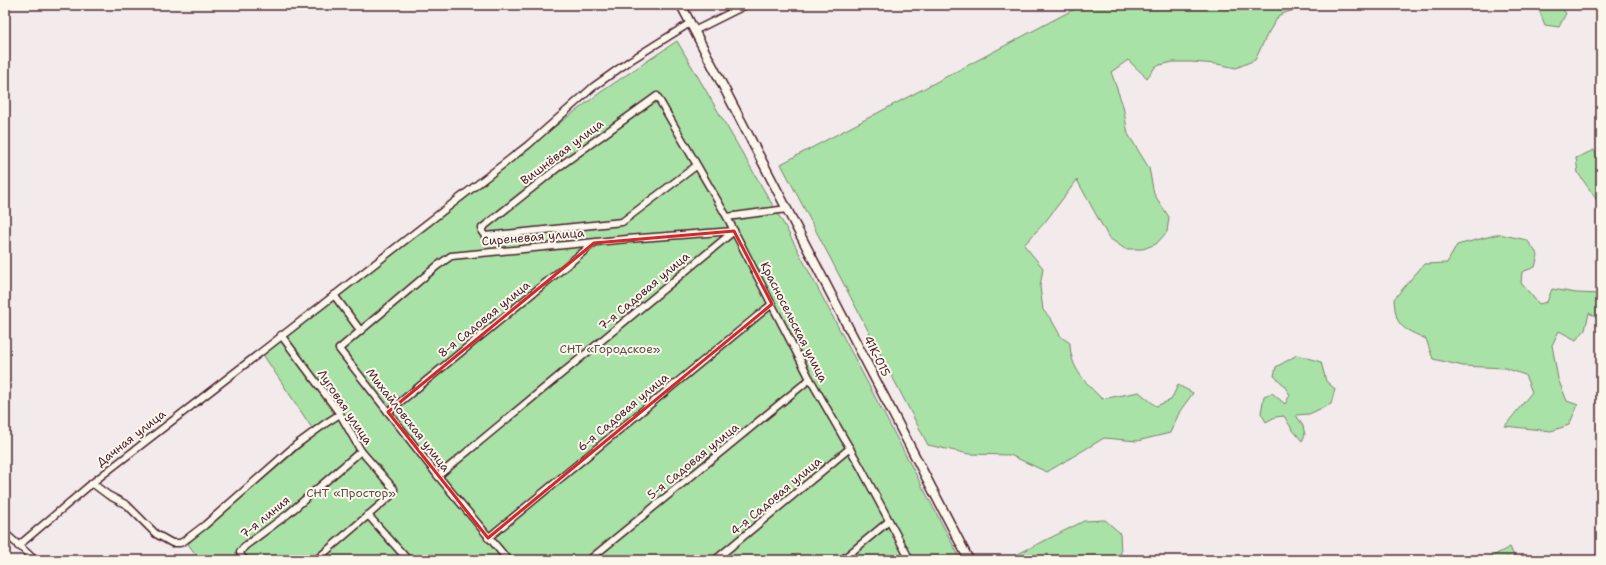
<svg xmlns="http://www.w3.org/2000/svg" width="1606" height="565" font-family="'Shantell Sans',sans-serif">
<rect width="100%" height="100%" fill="#f2eaeb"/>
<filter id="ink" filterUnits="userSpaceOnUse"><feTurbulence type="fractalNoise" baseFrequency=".025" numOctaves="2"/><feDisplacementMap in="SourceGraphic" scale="8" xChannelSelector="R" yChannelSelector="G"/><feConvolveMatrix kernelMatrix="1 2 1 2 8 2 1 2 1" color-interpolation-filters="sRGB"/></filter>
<g filter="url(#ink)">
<!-- green -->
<g fill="#a8e2a7" stroke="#798069">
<path d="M1082,5H1308L1279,15L1267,35L1255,60L1236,68L1217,64L1191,62H1173L1156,66L1147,78L1128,60L1111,72L1123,106L1128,134L1149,168L1154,194L1169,217L1167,232L1156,244L1143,249H1125L1109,238L1077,180L1045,222L1024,245L1043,268L1040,287L1043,310L1051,319L1061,337L1070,343C1070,368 1085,382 1102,399L1139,392L1156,406L1171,400L1178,385L1193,393L1180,411L1170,433L1137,441L1104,438L1047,472L1010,455L969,454L928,445L781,164Z"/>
<polygon points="1537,5 1558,5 1566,13 1559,27 1545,25"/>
<polygon points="677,41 786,228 961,560 200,560 188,544 316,434 262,353 456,201 601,92"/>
<polygon points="1594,150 1601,165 1601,206 1578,173 1576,158"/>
<path d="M1499,234L1527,240L1538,255L1535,267L1522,272L1521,283L1539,304L1547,302L1552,289L1576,293L1601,294V320L1589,313L1585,330L1576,340L1559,331L1552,345L1558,379L1567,401L1578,405L1569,425L1551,431L1505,426L1532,392L1525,375L1505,368L1463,366L1433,359L1426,339C1401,327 1396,328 1394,299L1424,264L1447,263L1457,245Z"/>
<polygon points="1297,355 1321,362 1326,381 1335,389 1331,404 1309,414 1296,415 1303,426 1305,435 1302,441 1292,429 1284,416 1275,417 1266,422 1261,413 1264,396 1272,393 1285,404 1290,395 1283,384 1274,376 1276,367"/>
<polygon points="1105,520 1120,533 1121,554 1116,560 1011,560 1016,555 1084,521"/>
<polygon points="1510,547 1516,560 1509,560 1508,557 1501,560 1485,560"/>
</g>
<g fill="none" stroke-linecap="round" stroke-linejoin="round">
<!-- minor casing -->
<g stroke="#4a1f2b" stroke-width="9">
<g id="minor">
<polyline points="694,31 746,5"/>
<polyline points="696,166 622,222 485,236 482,232 482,228 560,166 657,96 727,217 810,379 861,468 910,560"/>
<polyline points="727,217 787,209"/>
<polyline points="334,295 360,330"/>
<polyline points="281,335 340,414 361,451 394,489 394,493 316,560"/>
<polyline points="388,412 594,243"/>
<polyline points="438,476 734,231"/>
<polyline points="92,483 108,495 127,505 156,534 172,543 180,543 184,541 205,525 296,445 326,423 340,414"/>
<polyline points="368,515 408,560"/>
<polyline points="5,533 35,560"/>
<polyline points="488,538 772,304"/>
<polyline points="18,546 96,480 528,145 593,87 631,60 690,23"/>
<polyline points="245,560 241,556 240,552 245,546 288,514 361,451"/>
<polyline points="508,560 438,476 339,349 437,266 451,256 627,239 734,231"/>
<polyline points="589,560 810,379"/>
<polyline points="715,560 850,448"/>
<polyline points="842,560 889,521"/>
</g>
</g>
<!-- secondary casing -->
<g stroke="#4a1f2b" stroke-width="11">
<polyline id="secondary" points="681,5 969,560"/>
</g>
<!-- minor -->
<use href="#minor" stroke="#fbf7ec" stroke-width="6"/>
<!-- secondary -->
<use href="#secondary" stroke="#fbf7ec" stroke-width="8"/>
</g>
</g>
<!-- marked area -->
<path fill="none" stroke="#d62828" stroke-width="3" stroke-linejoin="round" d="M734,231L772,304L488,538L388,412L594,243Z"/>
<g text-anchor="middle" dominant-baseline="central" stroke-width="4" stroke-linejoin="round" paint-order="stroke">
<!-- street labels -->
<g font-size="12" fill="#4a1f2b" stroke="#fbf7ec">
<text transform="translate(562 152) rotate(-37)">Вишнёвая улица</text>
<text transform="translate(533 237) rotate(-5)">Сиреневая улица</text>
<text transform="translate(644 291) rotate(-40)">7-я Садовая улица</text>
<text transform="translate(484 319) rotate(-39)">8-я Садовая улица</text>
<text transform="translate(794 322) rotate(63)">Красносельская улица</text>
<text transform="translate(877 356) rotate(63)">41К-015</text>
<text transform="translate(345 407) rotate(56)">Луговая улица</text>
<text transform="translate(623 412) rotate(-40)">6-я Садовая улица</text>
<text transform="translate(408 420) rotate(52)">Михайловская улица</text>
<text transform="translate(131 438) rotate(-38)">Дачная улица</text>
<text transform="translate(693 461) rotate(-39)">5-я Садовая улица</text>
<text transform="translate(776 496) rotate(-40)">4-я Садовая улица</text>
<text transform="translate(265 517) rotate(-39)">7-я линия</text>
</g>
<!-- park labels -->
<g font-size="12" fill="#62504a" stroke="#fbf7ec">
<text x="610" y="349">СНТ «Городское»</text>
<text x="351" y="493">СНТ «Простор»</text>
</g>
</g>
<!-- margin -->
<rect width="1606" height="565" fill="none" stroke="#fbf7ec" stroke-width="20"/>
<rect x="10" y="10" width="1586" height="545" fill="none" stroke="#4a1f2b" stroke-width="1.5" filter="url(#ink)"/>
</svg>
